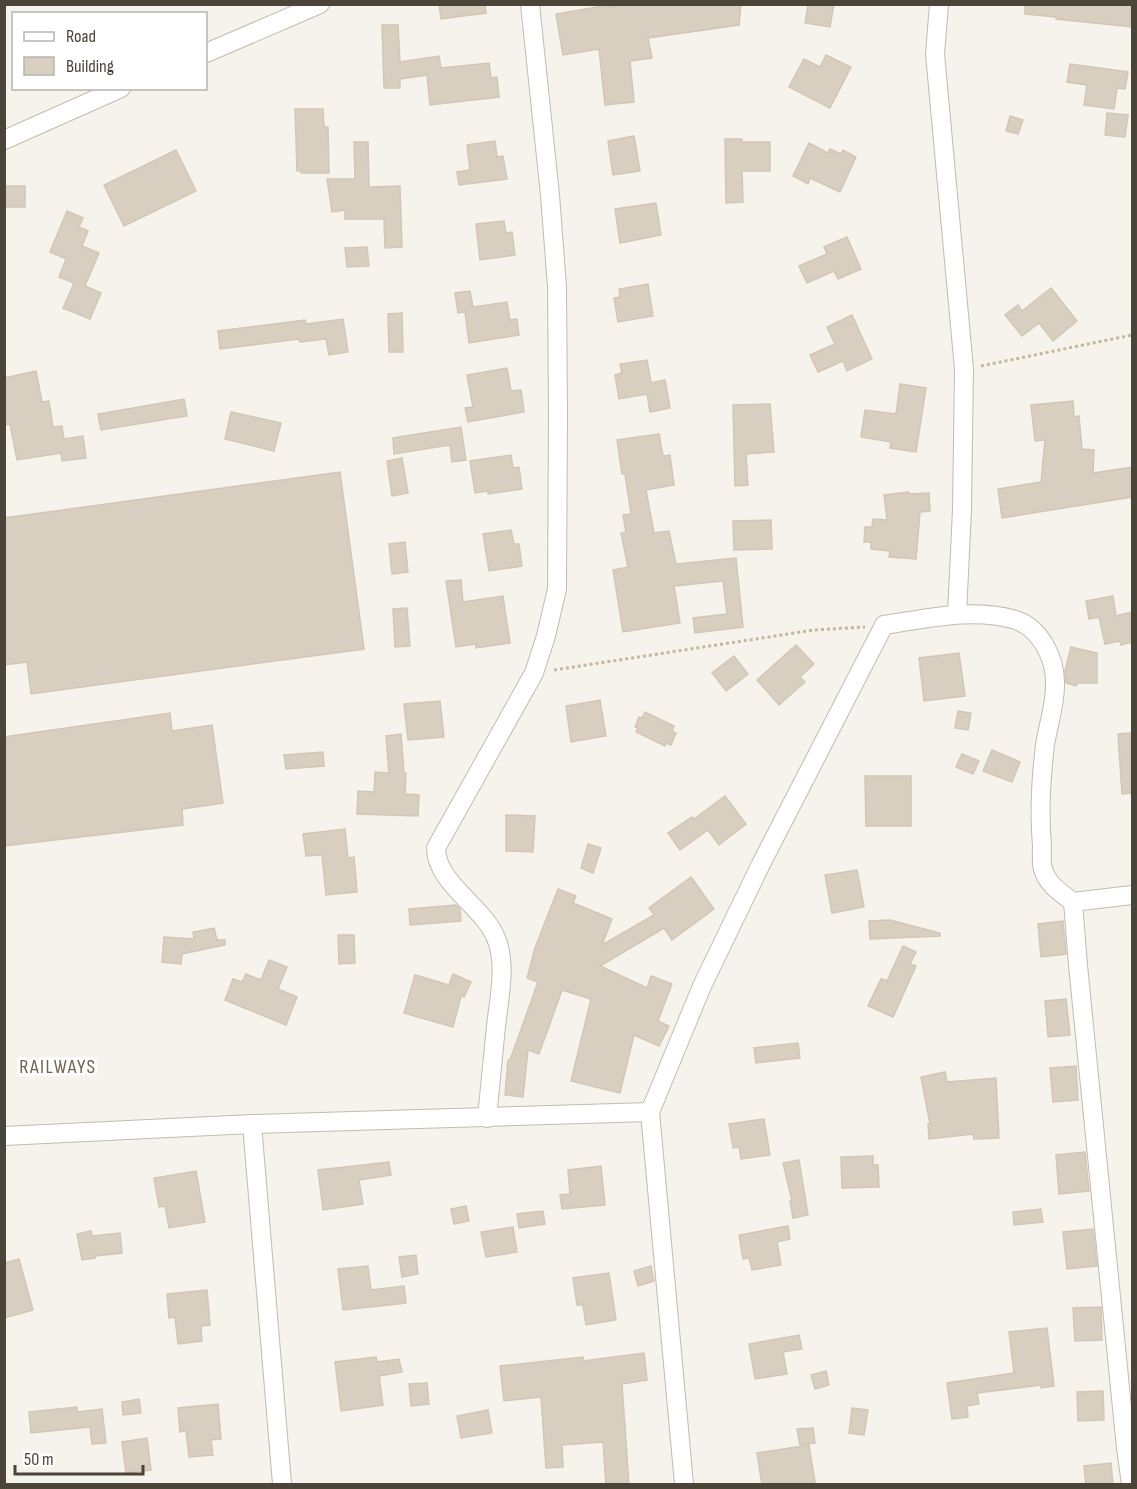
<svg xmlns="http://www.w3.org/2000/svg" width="1137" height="1489" font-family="'Sofia Sans Condensed',sans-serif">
<rect width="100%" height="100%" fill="#f6f3ec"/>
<!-- building -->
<g fill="#d8cfc1" stroke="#d3c7b4" stroke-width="1.5">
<polygon points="439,4 485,4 486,13 441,19"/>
<polygon points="625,4 741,4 739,25 648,38 652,58 630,61 634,102 605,105 599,49 563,55 556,14 609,5 609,7"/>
<polygon points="808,4 834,4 830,27 805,23"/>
<polygon points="1025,4 1132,4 1132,27 1056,19 1056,17 1025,14"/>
<polygon points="382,25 398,25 400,62 439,56 441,68 489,63 491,78 497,77 499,97 430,105 427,75 400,79 400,88 384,88"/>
<polygon points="826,55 851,67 830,108 789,87 804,59 820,67"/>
<polygon points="1070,64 1128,72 1125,89 1117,88 1114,109 1084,105 1087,85 1067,82"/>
<polygon points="295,109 323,109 324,127 328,127 329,173 301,173 302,171 297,171"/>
<polygon points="1107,113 1128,115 1125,137 1105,135"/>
<polygon points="1010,116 1023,120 1018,134 1006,131"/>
<polygon points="634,136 640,171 613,175 608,141"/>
<polygon points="725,139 742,139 742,142 770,142 770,171 742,171 743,202 726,203"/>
<polygon points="495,141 497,157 503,156 507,179 459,185 457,172 470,170 467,145"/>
<polygon points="354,142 368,142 369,187 400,186 402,247 385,248 384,219 345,219 345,210 332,212 327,179 355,179"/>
<polygon points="809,143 828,153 830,149 841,154 843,150 856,157 840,192 810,178 808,184 793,176"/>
<polygon points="176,150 196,191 124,226 104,185"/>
<rect x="4" y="186" width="21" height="21"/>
<polygon points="656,203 661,235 620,243 615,209"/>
<polygon points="67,211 83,218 79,227 88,231 82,246 99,253 85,286 101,293 90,319 63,308 74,283 59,277 66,259 50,252"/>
<polygon points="504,221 506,233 512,232 515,255 480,260 476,224"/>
<polygon points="847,237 861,269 838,279 834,271 807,283 799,266 827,254 824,247"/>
<polygon points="367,247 369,266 347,267 345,248"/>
<polygon points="648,284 653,316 618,322 614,298 620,297 619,289"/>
<polygon points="1051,288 1077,321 1053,341 1039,323 1022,336 1005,315 1018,305 1022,311"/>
<polygon points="470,291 473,307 507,302 510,320 517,319 519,335 469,343 465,312 458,313 455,293"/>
<polygon points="402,313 403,352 389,352 388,314"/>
<polygon points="852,315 872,359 847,371 843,361 818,372 810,355 835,344 827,327"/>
<polygon points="343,319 348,352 329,355 326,339 300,342 299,339 220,349 218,331 305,320 306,324"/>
<polygon points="647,360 651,383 665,380 670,408 650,412 647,394 619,399 615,375 622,373 620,364"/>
<polygon points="507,368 511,391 521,390 524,412 468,422 465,408 473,407 467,375"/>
<polygon points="36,371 42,402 49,401 53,427 62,426 64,439 83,436 86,458 62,461 61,453 17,460 10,424 4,425 4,378"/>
<polygon points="900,384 926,388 916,452 890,448 891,442 861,437 865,410 896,414"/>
<polygon points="184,399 187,416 101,430 98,414"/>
<polygon points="1073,401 1074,417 1079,416 1082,449 1094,450 1093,473 1132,467 1132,497 1002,518 998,489 1041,482 1045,440 1035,441 1031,405"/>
<polygon points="770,404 774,452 746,454 748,485 735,486 733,405"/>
<polygon points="231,412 281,423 274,451 225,439"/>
<polygon points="461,427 466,460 452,462 450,445 394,454 393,438"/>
<polygon points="659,434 663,456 670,455 674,485 646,490 654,533 669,531 676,564 736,558 743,627 695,633 693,618 727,614 723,581 674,586 680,623 623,632 613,570 628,567 621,533 626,532 623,515 631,514 625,474 622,474 617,440"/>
<polygon points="511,455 513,468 519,467 522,489 488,494 488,491 475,493 470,461"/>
<polygon points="402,458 408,493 392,496 387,461"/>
<polygon points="340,472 364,649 31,694 27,662 4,665 4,518"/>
<polygon points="909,492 909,494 929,493 930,511 920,512 916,559 889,557 890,551 871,549 871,542 864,542 865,527 872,527 873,519 887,520 884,495"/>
<polygon points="771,520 772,549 734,550 733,521"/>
<polygon points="511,530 514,544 519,544 522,566 489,571 483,534"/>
<polygon points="405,542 408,572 392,574 389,544"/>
<polygon points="461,580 463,602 503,596 510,643 476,648 476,644 456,647 446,581"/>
<polygon points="1113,596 1116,616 1132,612 1132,642 1121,645 1120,641 1105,644 1099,617 1089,619 1086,601"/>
<polygon points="407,608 410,646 395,647 393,609"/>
<polygon points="796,645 814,664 800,677 805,682 779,705 757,680"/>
<polygon points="1071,647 1097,653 1097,683 1077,683 1076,686 1066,683 1065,671"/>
<polygon points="959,653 965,696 924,701 919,658"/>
<polygon points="734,656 748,674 726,691 712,673"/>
<polygon points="600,700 606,736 571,742 566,706"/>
<polygon points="440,701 444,737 408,740 404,704"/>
<polygon points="958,711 971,713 968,730 955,728"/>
<polygon points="645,712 674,726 672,731 676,733 671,745 666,743 665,746 636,732 638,728 635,727 639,717 642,718"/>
<polygon points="170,713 172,731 212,725 223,803 182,809 183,825 4,846 4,737"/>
<polygon points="1132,733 1132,793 1122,794 1118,734"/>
<polygon points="401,734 404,773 406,773 405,794 419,795 418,816 357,814 358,791 374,792 375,772 389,773 386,736"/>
<polygon points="992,750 1020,762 1012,782 983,771"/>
<polygon points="323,752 324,766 286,769 284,755"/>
<polygon points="962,754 979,761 973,774 956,767"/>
<polygon points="865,776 911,776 911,826 866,826"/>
<polygon points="725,796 746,824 719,845 708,830 680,850 668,833 692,817 694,819"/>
<polygon points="506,815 535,816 533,852 506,851"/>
<polygon points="345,829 348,858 354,857 357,892 326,895 322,855 306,856 303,834"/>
<polygon points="588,844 601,848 593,873 581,868"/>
<polygon points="857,870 864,907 832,913 825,875"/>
<polygon points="691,877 714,909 672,940 664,928 600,966 647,988 651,976 672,984 658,1021 669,1026 659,1046 634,1035 620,1093 571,1081 591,999 562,990 539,1054 528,1050 523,1097 505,1095 508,1060 510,1060 538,982 527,978 535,948 558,889 576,896 573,903 612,919 602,945 654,915 649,908"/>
<polygon points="456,905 460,909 461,921 410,925 409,909"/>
<polygon points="890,920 940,933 940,936 870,939 869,921"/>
<polygon points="1063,921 1066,954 1041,957 1038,924"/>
<polygon points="214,928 217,940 225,940 225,945 182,954 181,964 162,962 164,937 194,939 193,932"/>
<polygon points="338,935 354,935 355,963 339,964"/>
<polygon points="903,946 916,952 910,964 916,966 893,1017 868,1006 881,979 887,981"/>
<polygon points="269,960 287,967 278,989 297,997 286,1025 225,1000 233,979 242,982 246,974 261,980"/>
<polygon points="453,974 471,982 464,997 461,996 453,1027 404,1013 415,975 449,985"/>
<polygon points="1066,999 1070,1035 1048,1037 1045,1001"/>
<polygon points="798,1043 800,1058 756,1063 754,1048"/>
<polygon points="1076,1066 1078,1100 1053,1102 1050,1068"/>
<polygon points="945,1072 947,1082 996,1078 999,1138 974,1139 973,1134 929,1139 928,1124 930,1124 921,1077"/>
<polygon points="764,1119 770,1155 741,1159 739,1147 733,1148 729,1124"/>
<polygon points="1085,1152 1089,1191 1059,1194 1056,1155"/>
<polygon points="873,1156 873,1165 878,1165 879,1187 842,1188 841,1157"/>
<polygon points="799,1160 808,1215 793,1218 790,1201 792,1201 783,1163"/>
<polygon points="389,1162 391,1175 359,1180 363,1204 323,1210 318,1170"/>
<polygon points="601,1166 605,1205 562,1209 560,1195 570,1194 568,1170"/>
<polygon points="196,1171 205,1222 169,1228 165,1206 159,1207 154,1178"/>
<polygon points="466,1206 469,1221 454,1224 451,1209"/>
<polygon points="1041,1209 1043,1222 1014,1225 1013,1212"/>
<polygon points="543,1211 545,1224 519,1228 517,1214"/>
<polygon points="788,1226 790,1239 777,1242 781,1265 752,1270 749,1258 743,1259 739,1235"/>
<polygon points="513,1227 517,1252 486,1257 481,1232"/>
<polygon points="1093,1229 1097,1266 1067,1269 1063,1232"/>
<polygon points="91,1231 92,1236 120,1233 122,1253 95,1256 95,1258 82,1260 77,1234"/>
<polygon points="416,1255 418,1274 402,1277 399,1257"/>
<polygon points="19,1259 33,1310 4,1318 4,1263"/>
<polygon points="368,1266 371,1290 404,1286 406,1303 343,1310 338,1269"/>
<polygon points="651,1266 654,1281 638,1286 634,1271"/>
<polygon points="609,1273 616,1320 586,1325 583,1305 577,1305 573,1278"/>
<polygon points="207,1290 210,1325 201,1326 202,1341 178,1344 175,1317 169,1318 167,1294"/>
<polygon points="1101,1307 1102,1340 1075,1341 1073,1308"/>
<polygon points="1047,1328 1054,1386 1041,1388 1041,1385 977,1393 979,1404 967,1406 968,1417 952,1419 947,1383 1014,1373 1009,1332"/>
<polygon points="799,1335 802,1349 783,1352 787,1374 755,1379 749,1344"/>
<polygon points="644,1353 647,1380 622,1384 629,1485 606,1485 603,1442 562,1445 563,1467 546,1468 541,1397 504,1401 500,1366 583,1357 583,1361"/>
<polygon points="376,1357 377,1362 399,1359 402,1372 379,1376 383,1405 341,1411 335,1362"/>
<polygon points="826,1371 829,1385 815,1389 811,1375"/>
<polygon points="427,1383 429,1404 411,1406 409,1384"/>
<polygon points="1103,1391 1104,1420 1078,1421 1077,1392"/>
<polygon points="139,1399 141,1413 123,1415 122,1402"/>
<polygon points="218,1404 221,1439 211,1440 213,1455 189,1457 186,1431 180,1432 178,1408"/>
<polygon points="77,1407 77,1412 102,1409 106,1443 92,1444 90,1427 31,1433 29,1412"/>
<polygon points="852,1408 868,1410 864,1435 849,1433"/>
<polygon points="488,1410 492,1433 461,1438 457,1416"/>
<polygon points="813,1428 815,1443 800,1445 797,1429"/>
<polygon points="147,1438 151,1470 126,1473 122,1442"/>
<polygon points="809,1445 815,1482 797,1485 762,1485 757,1453"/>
<polygon points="1111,1463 1113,1485 1086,1485 1084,1466"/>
</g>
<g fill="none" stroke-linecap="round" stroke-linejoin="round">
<!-- street casing -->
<g stroke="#c2bbae" stroke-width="20">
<g id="street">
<polyline points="939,4 935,54 964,369 962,510 957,614"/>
<polyline points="206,53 320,4"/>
<polyline points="4,140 121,88"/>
<polyline points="1073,902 1078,965 1126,1448 1131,1484"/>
<path d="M487,1118C490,1087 493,1056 496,1026C499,999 507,964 496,938C483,906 436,883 436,848L534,673L546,636L557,589L558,416L557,287L550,195L530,4"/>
<polyline points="252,1124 282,1484"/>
<polyline points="4,1136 252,1124 650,1112"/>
<path d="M684,1484L650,1112L702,986L760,866L884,625C926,619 973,607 1016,620C1040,628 1055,658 1055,682C1056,703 1048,725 1045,745C1041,778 1039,813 1042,846C1042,853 1041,862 1043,869C1047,884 1061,893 1073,902L1132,895"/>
</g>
</g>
<!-- path -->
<g stroke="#c4b79f" stroke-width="3" stroke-dasharray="3 3" stroke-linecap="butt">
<polyline points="981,366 1132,335"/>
<polyline points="554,670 814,630 865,627"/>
</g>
<!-- street -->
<use href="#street" stroke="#fff" stroke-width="18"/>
</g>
<g text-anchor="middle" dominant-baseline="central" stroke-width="6" stroke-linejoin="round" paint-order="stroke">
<!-- neighbourhood labels -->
<g font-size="20" letter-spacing="1.5" fill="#6e6250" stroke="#fff">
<text x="58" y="1067">RAILWAYS</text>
</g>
</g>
<!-- border -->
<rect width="1137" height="1489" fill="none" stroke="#4b4439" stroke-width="12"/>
<!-- legend -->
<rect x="12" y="12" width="195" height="78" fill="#ffffff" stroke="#b7b4b0" stroke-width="1.5"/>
<rect x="24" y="32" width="30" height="9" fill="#ffffff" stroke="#b7b4b0" stroke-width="1.5"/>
<text x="66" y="42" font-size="18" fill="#4b4439">Road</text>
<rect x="24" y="57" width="30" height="18" fill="#d8cfc1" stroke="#b7b4b0" stroke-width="1.5"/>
<text x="66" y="72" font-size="18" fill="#4b4439">Building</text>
<!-- scale -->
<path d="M15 1465v9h128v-9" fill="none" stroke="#4b4439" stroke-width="3"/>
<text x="24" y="1465" font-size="18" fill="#4b4439" stroke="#ffffff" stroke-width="4.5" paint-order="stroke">50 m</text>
</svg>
